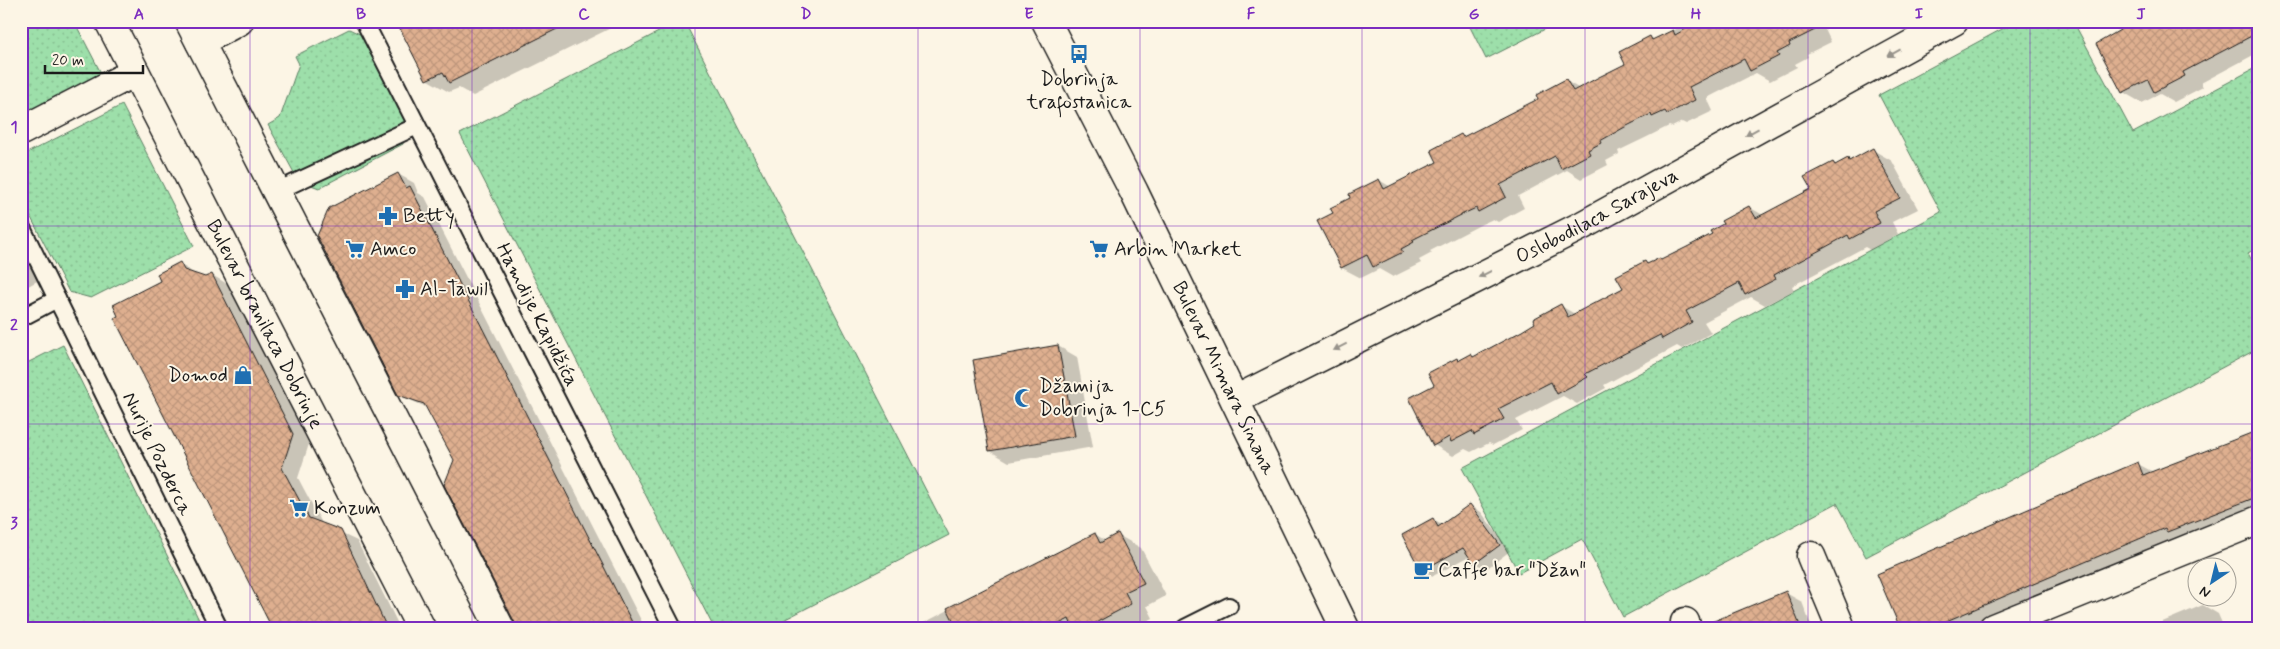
<svg xmlns="http://www.w3.org/2000/svg" width="2280" height="649" font-family="Mynerve,sans-serif">
<defs>
<pattern id="grass-dots" width="8" height="8" patternUnits="userSpaceOnUse" patternTransform="scale(1.25)"><rect width="8" height="8" fill="#9ddfaa"/><path d="M2 2h.1M6 6h.1" fill="none" stroke="#87bf92" stroke-width="1.8" stroke-linecap="round"/></pattern>
<pattern id="building-cross-hatch" width="8" height="8" patternUnits="userSpaceOnUse" patternTransform="scale(1.25)"><rect width="8" height="8" fill="#deaf8f"/><path d="M0 0l8 8M0 8l8-8" fill="none" stroke="#be967b"/></pattern>
</defs>
<rect width="100%" height="100%" fill="#fcf5e5"/>
<filter id="ink" filterUnits="userSpaceOnUse"><feTurbulence type="fractalNoise" baseFrequency=".02" numOctaves="2"/><feDisplacementMap in="SourceGraphic" scale="10" xChannelSelector="R" yChannelSelector="G"/><feConvolveMatrix kernelMatrix="1 2 1 2 8 2 1 2 1" color-interpolation-filters="sRGB"/></filter>
<g filter="url(#ink)">
<!-- grass -->
<g fill="url(#grass-dots)" stroke="#5c7e63">
<polygon points="21,21 74,21 101,73 21,115"/>
<polygon points="680,21 684,21 949,535 768,628 714,628 460,134"/>
<polygon points="1467,21 1561,21 1486,59"/>
<polygon points="2017,21 2073,21 2133,133 2259,66 2259,247 2248,253 2259,274 2259,348 1866,557 1837,503 1623,617 1582,539 1519,573 1462,468 1941,212 1879,95"/>
<polygon points="349,29 364,36 408,127 403,144 319,188 298,180 268,125 280,118 299,64 295,56"/>
<polygon points="122,105 194,246 91,298 69,292 21,198 21,156"/>
<polygon points="63,345 203,628 21,628 21,366"/>
</g>
<!-- shadow -->
<g fill="#0003">
<polygon points="416,21 625,21 473,96 459,88 449,92 426,79"/>
<polygon points="1691,21 1821,21 1831,42 1807,54 1808,57 1795,64 1797,67 1770,81 1756,73 1707,98 1713,111 1686,124 1682,122 1672,127 1669,126 1645,138 1618,151 1619,154 1606,161 1608,165 1581,179 1567,170 1518,196 1524,208 1498,222 1493,219 1482,224 1430,251 1432,253 1419,260 1421,263 1393,277 1379,269 1361,278 1342,268 1318,222 1334,214 1379,180 1391,187 1438,162 1461,135 1465,138 1539,100 1566,81 1580,89 1627,64 1650,37 1655,40"/>
<polygon points="2259,21 2259,52 2201,83 2203,87 2174,102 2160,94 2142,103 2123,92"/>
<polygon points="1873,150 1892,161 1918,209 1892,222 1898,234 1870,250 1865,247 1792,286 1794,290 1765,305 1751,297 1732,307 1704,322 1711,333 1682,349 1677,346 1604,385 1606,388 1577,404 1563,396 1516,420 1522,430 1493,445 1489,443 1471,452 1465,449 1453,456 1434,445 1436,385 1457,359 1460,361 1471,355 1475,357 1523,332 1561,306 1575,314 1624,289 1645,262 1649,264 1660,259 1663,261 1713,234 1749,207 1763,215 1812,189 1833,163 1837,165 1848,160 1851,162"/>
<polygon points="398,174 414,183 418,193 425,197 645,628 520,628 456,460 428,408 399,395"/>
<polygon points="21,247 39,280 21,290"/>
<polygon points="180,264 198,276 205,279 212,275 229,285 309,444 298,478 323,525 357,541 400,628 273,628 162,281"/>
<polygon points="21,291 27,302 21,304"/>
<polygon points="1058,346 1077,357 1093,447 1009,462 990,451"/>
<polygon points="2259,431 2259,511 2183,540 2178,537 1965,628 1901,628 2138,464 2153,472"/>
<polygon points="1470,505 1481,512 1510,551 1486,569 1474,563 1470,556 1433,576 1422,570 1433,520 1442,525"/>
<polygon points="1095,534 1106,541 1118,535 1141,548 1166,596 1147,606 1153,618 1134,628 914,628"/>
<polygon points="1786,593 1802,602 1812,628 1732,628"/>
<polygon points="2203,605 2218,614 2224,628 2148,628"/>
</g>
<!-- building -->
<g fill="url(#building-cross-hatch)" stroke="#1c1c1c">
<polygon points="417,21 573,21 449,83 443,72 426,80 400,29"/>
<polygon points="1700,21 1833,21 1789,43 1790,46 1777,53 1779,56 1750,71 1744,59 1689,87 1695,100 1667,114 1665,111 1652,117 1651,114 1625,127 1600,141 1601,143 1588,150 1590,154 1561,169 1555,156 1500,185 1506,197 1478,212 1476,208 1463,214 1412,240 1414,242 1401,249 1403,252 1373,267 1367,255 1341,268 1317,221 1333,213 1330,208 1350,198 1349,194 1379,179 1384,189 1437,162 1431,150 1461,134 1463,137 1538,99 1536,95 1566,79 1573,91 1599,77 1625,64 1619,52 1650,36 1652,40 1673,30 1675,35"/>
<polygon points="2114,21 2259,21 2259,32 2183,72 2185,76 2154,92 2148,80 2122,93 2096,44 2120,30"/>
<polygon points="1873,148 1900,198 1874,211 1880,223 1850,239 1848,235 1774,275 1776,279 1745,295 1739,283 1686,311 1692,322 1662,339 1660,335 1585,374 1588,377 1557,394 1551,382 1498,409 1504,419 1474,435 1472,431 1451,442 1449,437 1433,446 1409,398 1434,385 1428,373 1457,358 1458,361 1471,354 1473,357 1522,331 1535,323 1533,319 1561,304 1568,317 1623,288 1616,276 1645,261 1647,264 1660,258 1661,260 1687,247 1712,234 1710,231 1723,224 1721,221 1749,206 1756,218 1811,189 1804,177 1833,162 1835,165 1848,158 1849,161"/>
<polygon points="398,173 406,188 410,186 635,628 518,628 514,621 444,485 454,460 424,404 398,395 317,236 329,208"/>
<polygon points="180,262 184,270 205,277 212,274 293,434 282,468 309,518 341,530 387,628 272,628 114,318 118,316 113,305 160,281 157,274"/>
<polygon points="1058,345 1075,436 989,451 973,360"/>
<polygon points="2259,430 2259,496 2167,532 2165,528 1930,628 1900,628 1877,574 2138,462 2143,475"/>
<polygon points="1470,504 1500,545 1474,564 1463,548 1421,571 1402,535 1433,518 1438,527"/>
<polygon points="1095,533 1100,543 1118,533 1144,583 1125,592 1131,604 1086,628 1073,628 1069,619 1051,628 957,628 947,608"/>
<polygon points="1786,591 1801,628 1702,628 1702,626"/>
</g>
<g fill="none" stroke-linecap="round" stroke-linejoin="round">
<!-- lane casing -->
<g stroke="#1c1c1c" stroke-width="20">
<g id="lane">
<polyline points="364,21 673,628"/>
<polyline points="277,191 417,126"/>
<polyline points="21,226 219,628"/>
<polyline points="21,318 57,299"/>
<polyline points="1185,628 1229,606"/>
</g>
</g>
<!-- street casing -->
<g stroke="#1c1c1c" stroke-width="31">
<g id="street">
<path id="s1" d="M109,21L421,628"/>
<polyline points="189,21 500,628"/>
<polyline points="200,42 239,21"/>
<polyline points="21,131 135,72"/>
<path id="s2" d="M1235,400L1583,225L1954,21"/>
<polyline points="1811,556 1841,628"/>
<polyline points="1685,622 1687,628"/>
<polyline points="1993,628 2259,520"/>
</g>
</g>
<!-- secondary casing -->
<g stroke="#1c1c1c" stroke-width="31">
<g id="secondary">
<path id="s3" d="M1046,21L1134,192L1345,628"/>
</g>
</g>
<!-- lane -->
<use href="#lane" stroke="#fcf5e5" stroke-width="16"/>
<!-- street -->
<use href="#street" stroke="#fcf5e5" stroke-width="28"/>
<!-- secondary -->
<use href="#secondary" stroke="#fcf5e5" stroke-width="28"/>
</g>
<!-- one-way arrows -->
<defs><path id="oneway-solid" d="M-6-.8H1V-3.2L6.5 0L1 3.2V.8H-6Z" transform="scale(1.25)"/></defs>
<g fill="#97938b">
<use href="#oneway-solid" transform="translate(1894 53) rotate(151)"/>
<use href="#oneway-solid" transform="translate(1752 132) rotate(151)"/>
<use href="#oneway-solid" transform="translate(1485 274) rotate(153)"/>
<use href="#oneway-solid" transform="translate(1340 347) rotate(153)"/>
</g>
</g>
<!-- grid -->
<path fill="none" stroke="#7b2cbf" stroke-width="1" stroke-opacity="0.55" d="M250,21V628M472,21V628M695,21V628M918,21V628M1140,21V628M1362,21V628M1585,21V628M1808,21V628M2030,21V628M21,226H2259M21,424H2259"/>
<!-- icons -->
<defs>
<g id="bus-bare" transform="scale(1.5)"><path d="M-5-6H5V4H4V6H2V4H-2V6H-4V4H-5ZM-3.5-4V0h7V-4ZM-3.5 1.2v1.5H-2V1.2ZM2 1.2v1.5H3.5V1.2Z" fill="#1f6fb2" stroke="#fcf5e5" stroke-width="2.5" paint-order="stroke"/></g>
<g id="pharmacy-bare" transform="scale(1.5)"><path d="M-2-6h4v4h4v4h-4v4h-4v-4h-4v-4h4Z" fill="#1f6fb2" stroke="#fcf5e5" stroke-width="2.5" paint-order="stroke"/></g>
<g id="supermarket-bare" transform="scale(1.5)"><path d="M-6-5.5h2.5l.6 2H6L4.5 2H-2.5L-4.4-4H-6ZM-1.5 3.2a1.3 1.3 0 1 0 .1 0ZM3 3.2a1.3 1.3 0 1 0 .1 0Z" fill="#1f6fb2" stroke="#fcf5e5" stroke-width="2.5" paint-order="stroke"/></g>
<g id="shop-bare" transform="scale(1.5)"><path d="M-5-2.5h2.3a2.7 3.5 0 0 1 5.4 0H5L5.5 6h-11ZM-1.5-2.5h3a1.5 2.3 0 0 0-3 0Z" fill="#1f6fb2" stroke="#fcf5e5" stroke-width="2.5" paint-order="stroke"/></g>
<g id="mosque-bare" transform="scale(1.5)"><path d="M3.5-4.9A6 6 0 1 0 3.5 4.9A5 5 0 1 1 3.5-4.9Z" fill="#1f6fb2" stroke="#fcf5e5" stroke-width="2.5" paint-order="stroke"/></g>
<g id="cafe-bare" transform="scale(1.5)"><path d="M-5.5-4.5H6V0H3Q3 3.5 0 3.5H-2.5Q-5.5 3.5-5.5 0ZM3-3.2v2h1.7v-2ZM-6 4.5H4V6H-6Z" fill="#1f6fb2" stroke="#fcf5e5" stroke-width="2.5" paint-order="stroke"/></g>
</defs>
<g fill-rule="evenodd">
<use href="#bus-bare" x="1079" y="54"/>
<use href="#pharmacy-bare" x="388" y="216"/>
<use href="#supermarket-bare" x="355" y="249"/>
<use href="#supermarket-bare" x="1099" y="249"/>
<use href="#pharmacy-bare" x="405" y="289"/>
<use href="#shop-bare" x="243" y="375"/>
<use href="#mosque-bare" x="1024" y="398"/>
<use href="#supermarket-bare" x="299" y="508"/>
<use href="#cafe-bare" x="1423" y="570"/>
</g>
<g text-anchor="middle" dominant-baseline="central" stroke-width="4" stroke-linejoin="round" paint-order="stroke">
<!-- poi labels -->
<g font-size="20" fill="#1c1c1c" stroke="#fcf5e5" text-anchor="start">
<text x="1079" y="79" text-anchor="middle">Dobrinja<tspan x="1079" dy="23">trafostanica</tspan></text>
<text x="403" y="216">Betty</text>
<text x="370" y="249">Amco</text>
<text x="1114" y="249">Arbin Market</text>
<text x="420" y="289">Al-Tawil</text>
<text x="228" y="375" text-anchor="end">Domod</text>
<text x="1039" y="386">Džamija<tspan x="1039" dy="23">Dobrinja 1-C5</tspan></text>
<text x="314" y="508">Konzum</text>
<text x="1438" y="570">Caffe bar "Džan"</text>
</g>
<!-- street labels -->
<g font-size="20" fill="#1c1c1c" stroke="#fcf5e5">
<text stroke="none"><textPath href="#s2" startOffset="406">Oslobodilaca Sarajeva</textPath></text>
<text transform="translate(537 315) rotate(63)">Hamdije Kapidžića</text>
<text stroke="none"><textPath href="#s1" startOffset="341">Bulevar branilaca Dobrinje</textPath></text>
<text stroke="none"><textPath href="#s3" startOffset="399">Bulevar Mimara Sinana</textPath></text>
<text transform="translate(157 454) rotate(64)">Nurije Pozderca</text>
</g>
</g>
<!-- margin -->
<rect width="2280" height="649" fill="none" stroke="#fcf5e5" stroke-width="55"/>
<!-- north arrow -->
<g transform="translate(2212 582) rotate(215)"><circle r="24" fill="#fcf5e5" stroke="#a29e95"/>
<path d="M0-4L9 19L0 12L-9 19Z" fill="#1f6fb2"/>
<text y="-8" font-size="14" font-weight="bold" text-anchor="middle" fill="#1c1c1c">N</text>
</g>
<!-- scale -->
<path d="M45 65v8h98v-8" fill="none" stroke="#1c1c1c" stroke-width="2.5"/>
<text x="52" y="65" font-size="15" fill="#1c1c1c" stroke="#fcf5e5" stroke-width="4" paint-order="stroke">20 m</text>
<rect x="28" y="28" width="2224" height="594" fill="none" stroke="#7b2cbf" stroke-width="2"/>
<g font-size="16" text-anchor="middle" font-weight="bold" fill="#7b2cbf">
<text x="139" y="19">A</text>
<text x="361" y="19">B</text>
<text x="584" y="19">C</text>
<text x="806" y="19">D</text>
<text x="1029" y="19">E</text>
<text x="1251" y="19">F</text>
<text x="1474" y="19">G</text>
<text x="1696" y="19">H</text>
<text x="1919" y="19">I</text>
<text x="2141" y="19">J</text>
<text x="14" y="132">1</text>
<text x="14" y="330">2</text>
<text x="14" y="528">3</text>
</g>
</svg>
